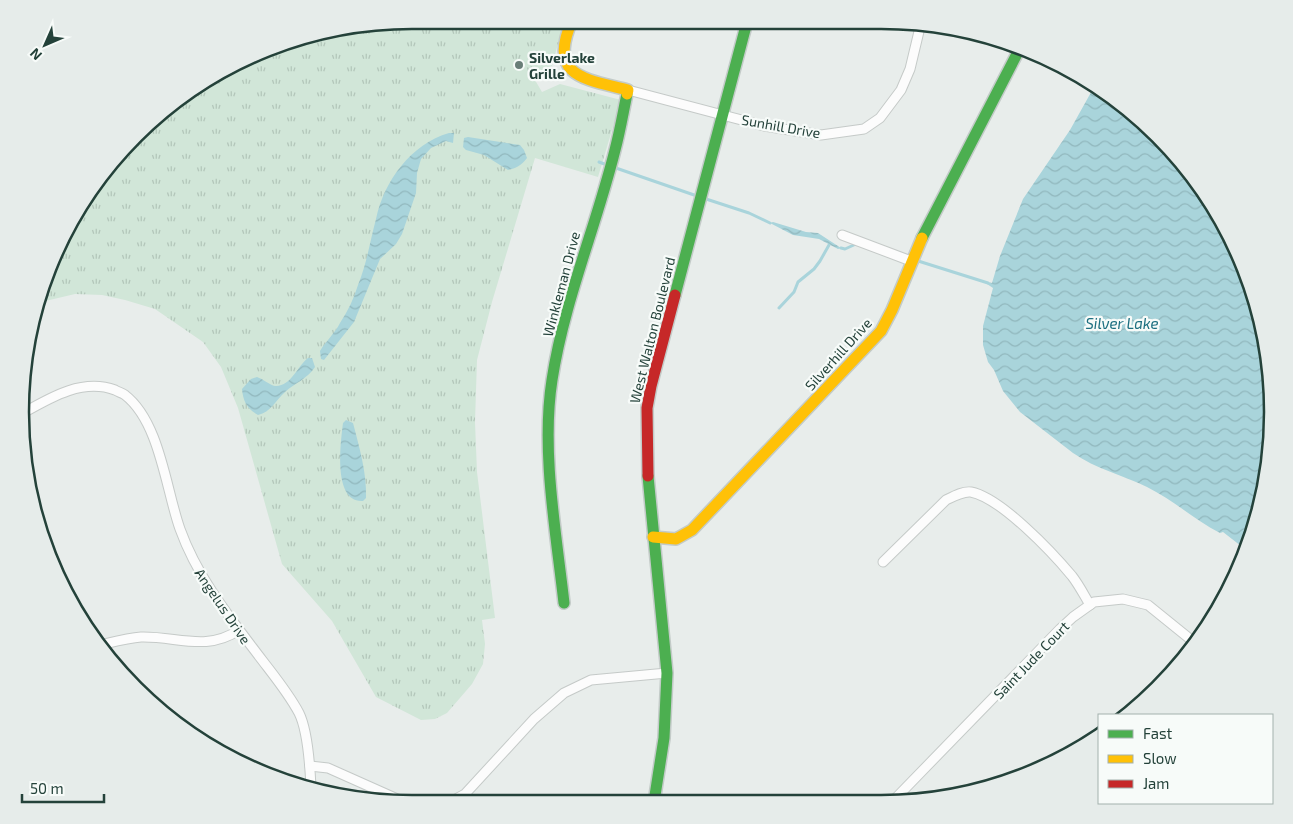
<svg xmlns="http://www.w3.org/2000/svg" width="1293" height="824" font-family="'Exo 2',sans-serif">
<defs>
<pattern id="grass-tufts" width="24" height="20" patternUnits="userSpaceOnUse" patternTransform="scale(1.25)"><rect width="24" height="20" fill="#d1e6d8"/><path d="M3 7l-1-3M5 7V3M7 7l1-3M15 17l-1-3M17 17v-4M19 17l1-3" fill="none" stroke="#b3c6ba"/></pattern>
<pattern id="water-waves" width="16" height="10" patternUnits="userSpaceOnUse" patternTransform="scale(1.25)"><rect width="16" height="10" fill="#a9d4db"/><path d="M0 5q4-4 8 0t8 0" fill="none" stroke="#91b7bd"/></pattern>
</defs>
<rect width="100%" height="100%" fill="#e8edeb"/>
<!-- grass -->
<polygon fill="url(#grass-tufts)" points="412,20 564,21 552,66 532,75 542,92 560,84 621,100 598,177 535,158 492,302 477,360 475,422 477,472 495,618 482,620 485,644 483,664 472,684 447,713 435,719 421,720 376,697 332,621 282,564 238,408 221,367 203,342 155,309 125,300 102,295 75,294 37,303 41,286 101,173 194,86 286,41"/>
<!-- water -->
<g fill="url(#water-waves)">
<path d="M1094,87L1139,117L1192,173L1232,238L1260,310L1272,386L1270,463L1252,538L1248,548L1244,546H1241L1223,532L1220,533C1195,520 1173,500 1147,487C1123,475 1096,469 1073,453L1020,412L1003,391L994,370L988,362L983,345V326L993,288L987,284L988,282L992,283L1000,256L1023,199L1070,130Z"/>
<path d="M449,133H454L453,143L446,141L431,148L421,159L417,173L416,193L402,234L396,244L380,259L354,322L324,360L321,359L320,351C326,341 335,333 340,323C348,311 354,298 358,285C367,263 370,241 376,219C384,181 411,144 449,133Z"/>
<path d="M468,137L520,145L524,150L527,158C521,166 516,168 508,170L484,155L466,150L463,147L464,138Z"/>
<polygon points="773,222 806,232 818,233 841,248 838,249 819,239 793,235 770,223"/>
<path d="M308,358H312L315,367C307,379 295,383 285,392C275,401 271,412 258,415C247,409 243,401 242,389L251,379L257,377C263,379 270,385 275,386C291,387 298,365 308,358Z"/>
<path d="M346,420L353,423C359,446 367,473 366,498L363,501C332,503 341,440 343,423Z"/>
</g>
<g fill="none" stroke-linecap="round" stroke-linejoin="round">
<!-- stream -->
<g stroke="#a9d4db" stroke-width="3">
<polyline points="599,162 607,165"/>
<polyline points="613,167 697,196"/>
<polyline points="703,198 749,213 770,223"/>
<polyline points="841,248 845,249 856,244"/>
<polyline points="915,260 988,283"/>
<polyline points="779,308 794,292 798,282 814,269 820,261 829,245"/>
</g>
<!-- street casing -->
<g stroke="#c5cac8" stroke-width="11">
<g id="street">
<polyline points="628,90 764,126 821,135 864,129 880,118 901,90 910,69 921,23"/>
<polyline points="842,235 911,261"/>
<path d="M23,413C51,397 83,378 115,390C118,392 123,393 125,395C160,422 166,490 180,529C198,579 231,619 262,660C275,677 289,694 299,713C308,731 310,766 311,787"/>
<path d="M883,562L946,500C954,496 963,491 971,492C1001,498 1052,552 1072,576C1079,585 1084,595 1090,605"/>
<path d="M100,645C113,642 128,638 141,637C177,636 206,652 239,630"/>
<polyline points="310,766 328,768 402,801"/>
<polyline points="452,801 465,794 534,719 564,693 591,680 667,673"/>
<polyline points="891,803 1060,629 1073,617 1094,602 1123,599 1148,605 1195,643"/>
</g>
</g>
<!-- fast casing -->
<g stroke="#c3cbc8" stroke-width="14">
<g id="fast">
<polyline points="922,238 1019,50"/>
<polyline points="675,295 747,22"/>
<polyline points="648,476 667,673 664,738 654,802"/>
<path d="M564,603C556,532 541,450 552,380C564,301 596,227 615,150C620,131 623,113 627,94"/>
</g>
</g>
<!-- slow casing -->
<g stroke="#c3cbc8" stroke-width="14">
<g id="slow">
<path d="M572,21C547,77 585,79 628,90L627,94"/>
<polyline points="653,537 676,539 692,530 881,331 892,310 922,238"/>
</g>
</g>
<!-- jam casing -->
<g stroke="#c3cbc8" stroke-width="14">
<polyline id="jam" points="648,476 647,408 651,386 675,295"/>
</g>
<!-- street -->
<use href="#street" stroke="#fcfcfc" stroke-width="9"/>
<!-- fast -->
<use href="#fast" stroke="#4caf50" stroke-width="11"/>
<!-- slow -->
<use href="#slow" stroke="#ffc107" stroke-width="11"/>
<!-- jam -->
<use href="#jam" stroke="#c62828" stroke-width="11"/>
</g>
<!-- markers -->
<circle fill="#697e78" stroke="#f7fbf9" stroke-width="2" cx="519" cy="65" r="5"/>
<g text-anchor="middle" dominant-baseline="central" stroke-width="4.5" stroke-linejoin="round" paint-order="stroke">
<!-- poi labels -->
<g font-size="14" font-weight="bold" fill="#24423a" stroke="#f7fbf9" text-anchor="start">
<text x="529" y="57">Silverlake<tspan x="529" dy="16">Grille</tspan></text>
</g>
<!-- street labels -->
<g font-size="14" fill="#24423a" stroke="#f7fbf9">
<text transform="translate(781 126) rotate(10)">Sunhill Drive</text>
<text transform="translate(561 284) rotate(-75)">Winkleman Drive</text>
<text transform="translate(652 330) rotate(-76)">West Walton Boulevard</text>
<text transform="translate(838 354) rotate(-48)">Silverhill Drive</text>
<text transform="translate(223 606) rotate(56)">Angelus Drive</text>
<text transform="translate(1031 660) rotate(-46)">Saint Jude Court</text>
</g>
<!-- water labels -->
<g font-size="15" font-style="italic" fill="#1c6f80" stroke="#f7fbf9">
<text x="1122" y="323">Silver Lake</text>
</g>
</g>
<!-- crop -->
<path d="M0 0H1293V824H0ZM412 29H881A383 383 0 0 1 1264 412V412A383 383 0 0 1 881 795H412A383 383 0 0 1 29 412V412A383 383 0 0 1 412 29Z" fill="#e6ecea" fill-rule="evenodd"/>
<path fill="none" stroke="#24423a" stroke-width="2.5" d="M412 29H881A383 383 0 0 1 1264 412V412A383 383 0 0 1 881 795H412A383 383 0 0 1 29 412V412A383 383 0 0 1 412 29Z"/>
<!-- legend -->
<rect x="1098" y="714" width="175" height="90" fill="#f7fbf9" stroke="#a3b1ad"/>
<rect x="1108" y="730" width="25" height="8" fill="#4caf50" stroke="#a3b1ad"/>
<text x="1143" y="739" font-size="15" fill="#24423a">Fast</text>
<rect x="1108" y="755" width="25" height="8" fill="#ffc107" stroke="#a3b1ad"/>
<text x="1143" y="764" font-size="15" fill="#24423a">Slow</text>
<rect x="1108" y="780" width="25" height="8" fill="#c62828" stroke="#a3b1ad"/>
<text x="1143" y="789" font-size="15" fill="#24423a">Jam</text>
<!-- north arrow -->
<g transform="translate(45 45) rotate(225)" stroke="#f7fbf9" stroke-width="4" paint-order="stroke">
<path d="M0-4L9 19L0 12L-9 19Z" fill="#24423a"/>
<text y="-8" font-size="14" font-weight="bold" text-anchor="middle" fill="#24423a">N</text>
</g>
<!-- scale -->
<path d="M22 794v8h82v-8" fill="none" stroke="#24423a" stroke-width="2.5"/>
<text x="30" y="794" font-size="15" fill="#24423a" stroke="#f7fbf9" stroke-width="4" paint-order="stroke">50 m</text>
</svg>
